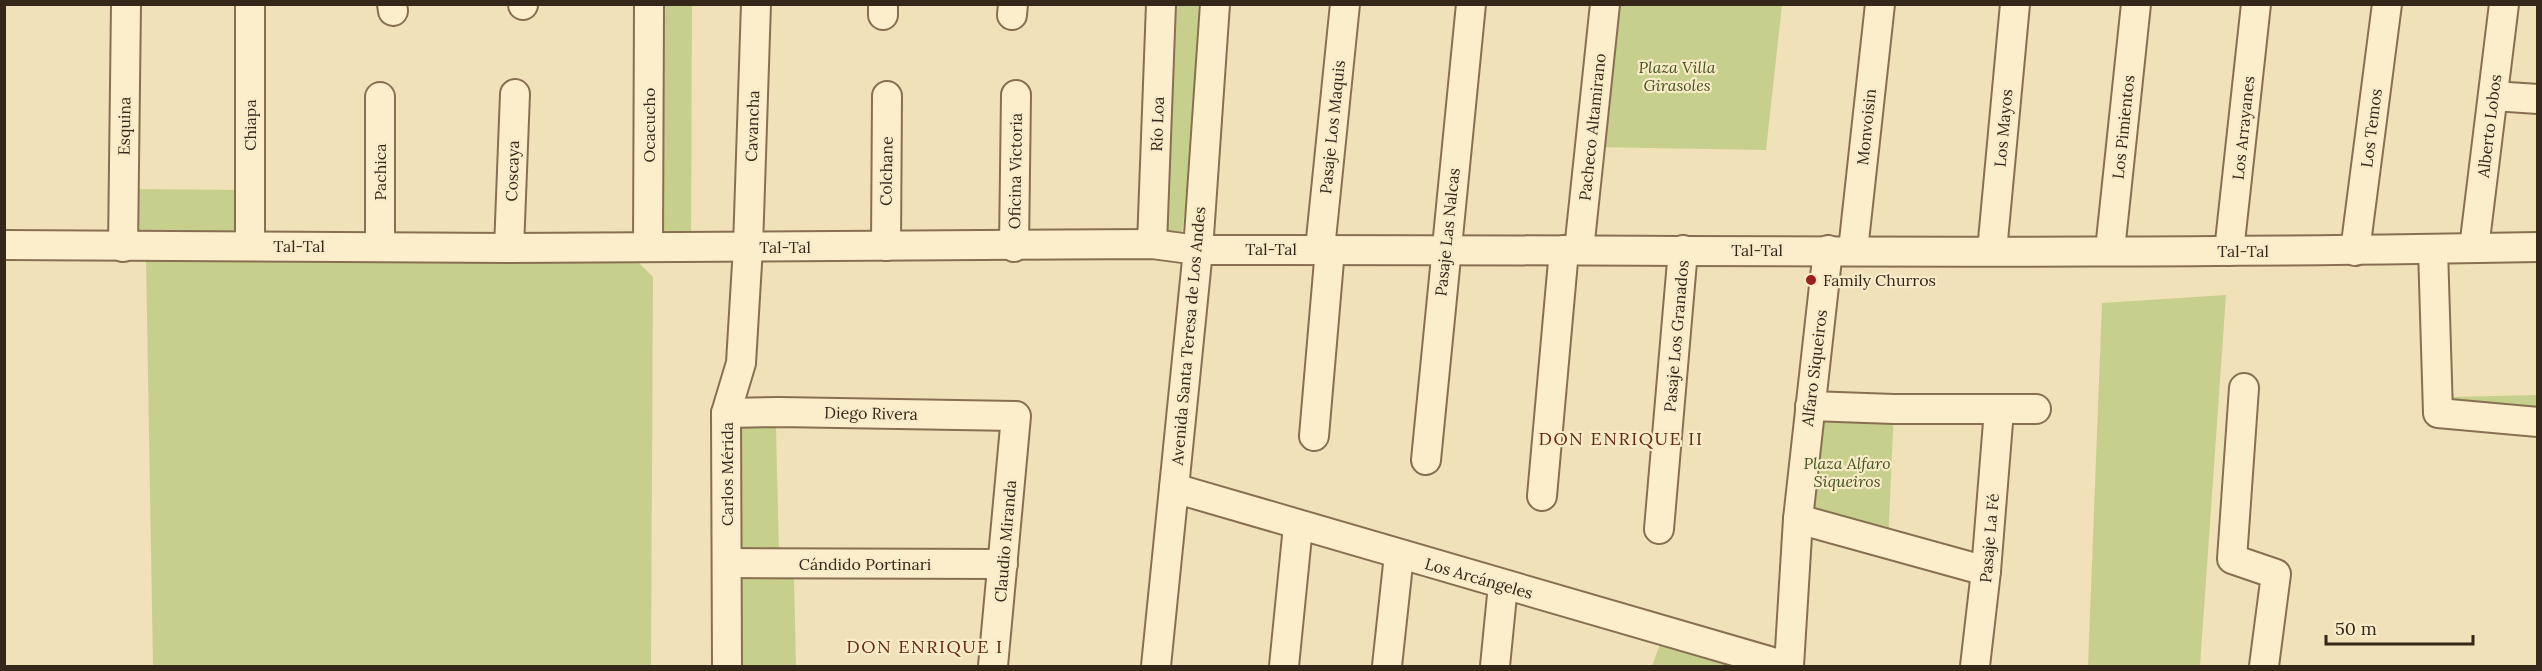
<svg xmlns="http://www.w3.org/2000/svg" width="2542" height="671" font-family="Lora,serif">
<rect width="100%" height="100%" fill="#f1e1b8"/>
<!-- green -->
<g fill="#c7cf8c">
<polygon points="649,5 692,5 691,247 648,246"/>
<polygon points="1164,5 1209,5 1182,234 1160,233"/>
<polygon points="1605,5 1782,5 1766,150 1590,147"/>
<polygon points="124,189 250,190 250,246 124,247"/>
<polygon points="146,259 635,259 653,277 651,666 153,666"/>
<polygon points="2226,295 2200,666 2088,666 2102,303"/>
<polygon points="2537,395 2537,415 2450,406 2450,397"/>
<polygon points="1810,406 1894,409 1888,545 1798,519"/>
<polygon points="776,427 779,552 794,579 796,666 737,666 736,428"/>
<polygon points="1661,642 1741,666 1652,666"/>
</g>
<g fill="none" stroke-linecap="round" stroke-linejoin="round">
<!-- minor casing -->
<g stroke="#886f52" stroke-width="32">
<g id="minor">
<polyline points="250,4 250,246"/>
<polyline points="392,4 393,11"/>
<polyline points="523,4 523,5"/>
<polyline points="883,15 883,4"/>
<polyline points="1012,15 1013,4"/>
<polyline points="2493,96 2538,99"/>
<polyline points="1152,244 1161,4"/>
<path d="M4,245L509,248L1152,244L1198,250C1644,249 2091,256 2538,247"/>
<polyline points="380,246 380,97"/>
<polyline points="648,246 649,4"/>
<polyline points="886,246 887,96"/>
<polyline points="123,247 126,4"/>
<polyline points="1014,247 1016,95"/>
<polyline points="509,248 515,94"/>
<polyline points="2474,248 2504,4"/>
<polyline points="1320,249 1345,4"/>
<polyline points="2433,249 2438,413 2538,422"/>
<polyline points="1579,250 1605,4"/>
<polyline points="1853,250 1880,4"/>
<polyline points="2110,250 2136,4"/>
<polyline points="1992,251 2015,4"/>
<polyline points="2229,251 2256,4"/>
<polyline points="2355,251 2387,4"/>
<polyline points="2244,388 2232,559 2276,574 2264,666"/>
<polyline points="1810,406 1894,409 2036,409"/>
<polyline points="726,413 779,412 1016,416 993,666"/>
<polyline points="1314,436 1330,249"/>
<polyline points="1426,460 1471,4"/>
<polyline points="1174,488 1786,666"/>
<polyline points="1542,496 1564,250"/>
<polyline points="1798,519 1986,571"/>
<polyline points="1659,529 1683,250"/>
<polyline points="727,563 1003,564"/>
<polyline points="727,666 726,413 741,363 748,247 756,4"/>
<polyline points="1156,666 1198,250 1215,4"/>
<polyline points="1284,666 1298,526"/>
<polyline points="1387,666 1399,555"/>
<polyline points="1495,666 1503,585"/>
<polyline points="1789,666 1798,519 1828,250"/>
<polyline points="1975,666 1986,571 1999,410"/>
</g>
</g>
<!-- minor -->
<use href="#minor" stroke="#fceecb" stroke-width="28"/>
</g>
<!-- markers -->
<circle fill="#9c1e1d" stroke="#f8ebc8" stroke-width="2" cx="1811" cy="280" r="6"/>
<g text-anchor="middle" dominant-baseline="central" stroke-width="4.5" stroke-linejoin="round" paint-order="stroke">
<!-- park labels -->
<g font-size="16" font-style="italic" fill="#45541e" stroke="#f8ebc8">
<text x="1677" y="67">Plaza Villa<tspan x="1677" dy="18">Girasoles</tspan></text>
<text x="1847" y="463">Plaza Alfaro<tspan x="1847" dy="18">Siqueiros</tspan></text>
</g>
<!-- street labels -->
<g font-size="16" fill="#352719" stroke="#f8ebc8">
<text transform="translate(1157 124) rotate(-88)">Río Loa</text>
<text transform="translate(250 125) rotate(-90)">Chiapa</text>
<text transform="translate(649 125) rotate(-90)">Ocacucho</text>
<text transform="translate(124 126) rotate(-89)">Esquina</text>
<text transform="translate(752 126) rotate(-88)">Cavancha</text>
<text transform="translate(2489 126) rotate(-83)">Alberto Lobos</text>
<text transform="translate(1332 127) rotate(-84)">Pasaje Los Maquis</text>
<text transform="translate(1592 127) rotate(-84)">Pacheco Altamirano</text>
<text transform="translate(1866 127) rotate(-84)">Monvoisin</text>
<text transform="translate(2123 127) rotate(-84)">Los Pimientos</text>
<text transform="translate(2003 128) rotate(-85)">Los Mayos</text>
<text transform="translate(2243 128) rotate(-84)">Los Arrayanes</text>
<text transform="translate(2371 128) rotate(-83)">Los Temos</text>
<text transform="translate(512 171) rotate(-88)">Coscaya</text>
<text transform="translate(886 171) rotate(-89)">Colchane</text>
<text transform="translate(1015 171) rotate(-89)">Oficina Victoria</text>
<text transform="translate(380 172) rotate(-90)">Pachica</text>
<text transform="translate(1447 232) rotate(-84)">Pasaje Las Nalcas</text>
<text x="299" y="246">Tal-Tal</text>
<text x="785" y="247">Tal-Tal</text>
<text x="1271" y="249">Tal-Tal</text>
<text x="1757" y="250">Tal-Tal</text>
<text x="2243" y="251">Tal-Tal</text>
<text transform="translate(1188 336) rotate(-85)">Avenida Santa Teresa de Los Andes</text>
<text transform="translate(1676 336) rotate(-85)">Pasaje Los Granados</text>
<text transform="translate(1814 368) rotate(-83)">Alfaro Siqueiros</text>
<text transform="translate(871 413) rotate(1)">Diego Rivera</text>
<text transform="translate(727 474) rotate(-90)">Carlos Mérida</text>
<text transform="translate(1989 538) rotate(-85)">Pasaje La Fé</text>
<text transform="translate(1005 541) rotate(-85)">Claudio Miranda</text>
<text x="865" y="564">Cándido Portinari</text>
<text transform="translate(1479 578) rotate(16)">Los Arcángeles</text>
</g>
<!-- poi labels -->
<g font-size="16" fill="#352719" stroke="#f8ebc8" text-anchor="start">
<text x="1823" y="280">Family Churros</text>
</g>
<!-- neighbourhood labels -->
<g font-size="18" letter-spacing="1.5" fill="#662715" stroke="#f8ebc8">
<text x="1621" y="438">DON ENRIQUE II</text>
<text x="925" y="646">DON ENRIQUE I</text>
</g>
</g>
<!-- border -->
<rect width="2542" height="671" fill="none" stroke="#352719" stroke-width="12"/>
<!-- scale -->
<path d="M2326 635v9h147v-9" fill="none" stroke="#352719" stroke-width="3"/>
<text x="2335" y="635" font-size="18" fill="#352719" stroke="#f8ebc8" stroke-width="4.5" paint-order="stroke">50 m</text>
</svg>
